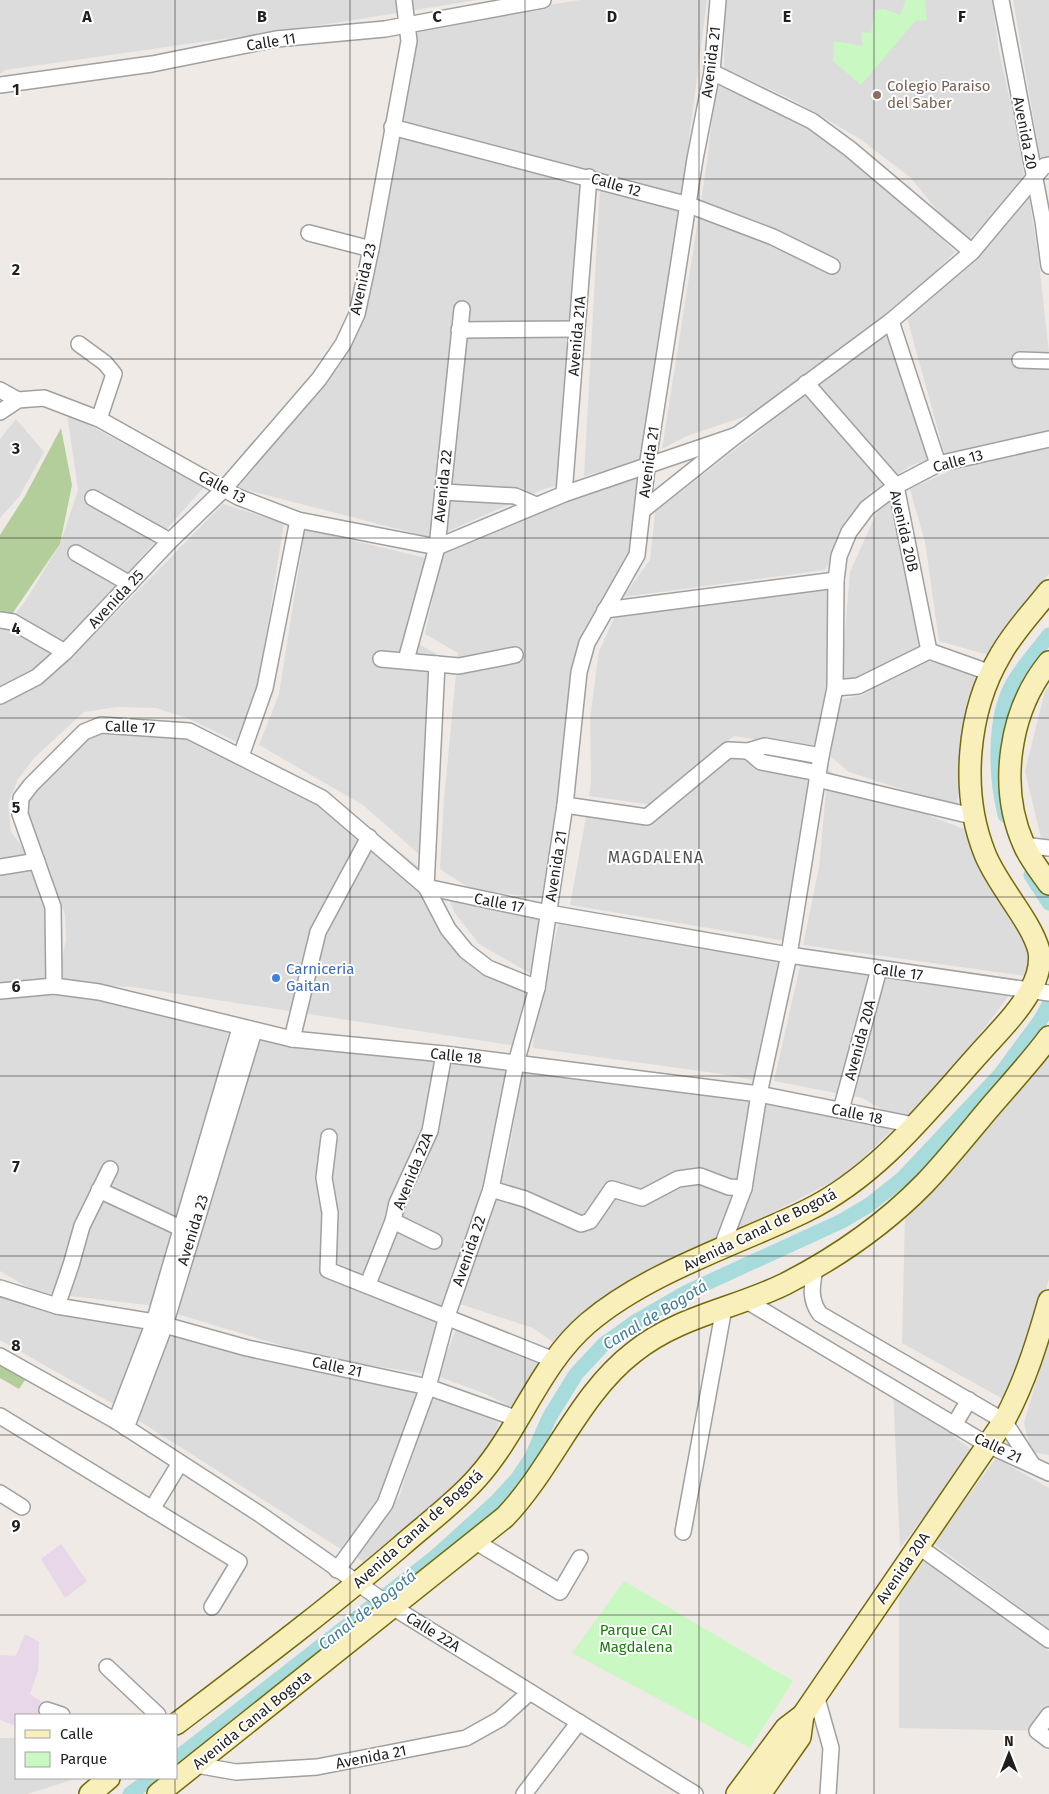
<svg xmlns="http://www.w3.org/2000/svg" width="1049" height="1794" font-family="'Fira Sans',sans-serif">
<rect width="100%" height="100%" fill="#efeae5"/>
<!-- residential -->
<g fill="#dddcdc">
<polygon points="0,0 477,0 348,21 5,70 0,74"/>
<polygon points="581,0 707,0 682,195 399,119 414,25"/>
<polygon points="725,0 992,0 999,51 1023,158 1024,182 964,244 911,178 860,139 795,101 724,68"/>
<polygon points="1013,0 1049,0 1049,160 1041,161"/>
<polygon points="716,85 792,113 899,194 955,252 915,292 767,409 687,436 662,449 707,162"/>
<polygon points="398,135 580,184 575,284 566,369 560,485 544,489 433,538 235,487 334,368 371,289"/>
<polygon points="600,185 680,211 644,460 584,476"/>
<polygon points="1029,197 1038,254 1049,352 1049,431 946,459 906,314 1009,218"/>
<polygon points="889,330 932,458 910,466 870,493 825,570 623,597 650,560 655,512"/>
<polygon points="67,413 204,487 79,627 30,674 0,686 0,622 9,622 26,600 60,544 78,490"/>
<polygon points="16,419 44,452 19,497 0,518 0,439"/>
<polygon points="1049,445 1049,574 1028,598 992,656 939,641 925,542 910,489 965,464"/>
<polygon points="642,471 629,553 611,594 580,647 547,899 471,889 440,869 444,799 458,653 425,634 442,555 551,500"/>
<polygon points="890,498 903,553 919,646 857,677 841,680 850,572 882,501"/>
<polygon points="223,504 284,523 258,687 241,744 187,718 156,708 117,707 84,712 35,757 18,779 8,804 11,832 29,856 50,916 47,984 0,984 0,700 42,683 120,609"/>
<polygon points="305,529 426,558 411,640 446,659 432,793 429,863 363,805 259,745 279,694"/>
<polygon points="832,583 830,689 820,750 734,736 653,805 589,796 591,782 590,718 599,651 616,614"/>
<polygon points="922,660 981,674 956,807 849,772 830,756 839,700 862,695"/>
<polygon points="1049,686 1049,839 1041,838 1025,771 1045,691"/>
<polygon points="150,722 250,754 352,813 431,877 441,905 470,947 533,992 517,1046 133,987 56,984 66,940 65,914 39,852 22,827 28,786 87,725"/>
<polygon points="736,750 817,762 792,942 570,905 588,806 658,815"/>
<polygon points="828,769 843,782 964,829 989,854 1038,953 1026,976 803,945 819,868"/>
<polygon points="449,898 544,917 531,974 479,944 454,912"/>
<polygon points="559,922 787,957 759,1081 715,1073 533,1048 534,1023"/>
<polygon points="801,962 1011,993 952,1070 902,1121 862,1098 774,1081"/>
<polygon points="49,992 138,1004 229,1031 156,1306 36,1292 0,1271 0,998"/>
<polygon points="258,1036 509,1069 494,1154 426,1374 323,1358 167,1311"/>
<polygon points="1049,1054 1049,1279 1012,1404 902,1343 905,1215 1005,1108"/>
<polygon points="523,1068 840,1112 893,1129 847,1174 747,1226 557,1345 533,1328 460,1304 507,1163"/>
<polygon points="0,1293 16,1301 145,1324 115,1405 0,1340"/>
<polygon points="458,1325 540,1357 517,1410 486,1394 437,1376"/>
<polygon points="166,1332 418,1388 389,1490 347,1553 133,1417"/>
<polygon points="1049,1337 1049,1455 1031,1452 1024,1423"/>
<polygon points="893,1390 973,1451 900,1548"/>
<polygon points="430,1395 499,1423 484,1461 367,1564 356,1557 400,1495"/>
<polygon points="996,1458 1049,1488 1049,1630 933,1543"/>
<polygon points="926,1558 1049,1651 1049,1731 899,1728 899,1596"/>
<polygon points="0,1738 16,1738 16,1778 78,1778 27,1794 0,1794"/>
</g>
<!-- industrial -->
<g fill="#e8d7e8">
<polygon points="61,1544 87,1581 65,1598 41,1559"/>
<polygon points="25,1634 39,1642 38,1671 30,1694 43,1703 37,1715 16,1715 16,1726 0,1720 0,1655 16,1656"/>
</g>
<!-- forest -->
<g fill="#b4ce9b">
<polygon points="61,428 72,485 60,544 8,620 0,618 0,535 25,496"/>
<polygon points="0,1361 27,1377 19,1389 0,1378"/>
</g>
<!-- park -->
<g fill="#caf8c3">
<polygon points="906,0 925,0 927,20 915,21 861,85 833,61 834,41 863,46 861,32 871,33 875,10 884,9 900,15"/>
<polygon points="624,1581 793,1681 750,1748 572,1653"/>
</g>
<g fill="none" stroke-linecap="round" stroke-linejoin="round">
<!-- canal -->
<g stroke="#a7dbdc" stroke-width="15">
<path d="M1005,815C996,778 993,720 1012,685C1022,667 1037,651 1049,635"/>
<polyline points="1031,875 1049,903"/>
<polyline points="176,1759 434,1558 496,1502 518,1478 532,1457 549,1418 576,1374 604,1344 635,1322 687,1292 842,1221 869,1205 903,1178 1000,1075 1040,1021 1049,1005"/>
<polyline points="130,1794 152,1778"/>
</g>
<!-- minor casing -->
<g stroke="#a0a0a0" stroke-width="18">
<g id="minor">
<polyline points="1001,0 1043,221 1049,266"/>
<polyline points="712,72 812,121 850,149 972,252"/>
<polyline points="0,85 152,64 276,39 385,29 543,0"/>
<polyline points="392,127 689,205 773,237 832,266"/>
<polyline points="309,233 371,249"/>
<polyline points="891,321 938,464"/>
<polyline points="459,330 577,329"/>
<polyline points="79,344 105,363 114,374 99,419"/>
<polyline points="1020,360 1049,361"/>
<polyline points="806,383 896,486 929,651"/>
<polyline points="0,390 18,400"/>
<polyline points="0,412 18,400 44,398 99,419 238,497 298,520 437,547 564,494 737,435"/>
<polyline points="443,492 515,496 536,505"/>
<polyline points="564,494 589,177"/>
<polyline points="93,498 170,541"/>
<polyline points="643,510 737,435 891,321 972,252 1044,166 1049,165"/>
<polyline points="76,553 130,584"/>
<polyline points="605,610 836,580"/>
<polyline points="0,620 13,622 65,652"/>
<polyline points="929,651 991,673"/>
<polyline points="381,659 459,666 515,655"/>
<polyline points="406,660 437,547 462,309"/>
<polyline points="437,664 426,887 448,929 466,951 488,968 537,988"/>
<polyline points="835,688 858,686 929,651"/>
<polyline points="0,696 37,677 65,652 170,541 223,490 319,379 343,344 357,314 371,249 409,41 404,0"/>
<polyline points="748,751 761,762 818,773"/>
<polyline points="241,756 265,688 298,520"/>
<polyline points="817,779 976,817"/>
<polyline points="565,805 647,817 728,750 748,751 765,746 821,756"/>
<polyline points="1023,845 1049,848"/>
<polyline points="0,867 37,861"/>
<polyline points="54,986 53,907 20,814 21,798 31,785 84,732 101,725 189,731 322,798 426,887 549,913 789,955 1049,993"/>
<polyline points="0,991 54,986 99,992 292,1039 444,1054 759,1094 914,1125"/>
<polyline points="292,1039 318,932 369,837"/>
<polyline points="841,1110 879,969"/>
<polyline points="329,1137 324,1178 330,1213 328,1270 554,1360"/>
<polyline points="491,1189 525,1199 581,1224 590,1221 612,1189 642,1198 678,1179 700,1176 729,1187 744,1188"/>
<polyline points="99,1190 189,1232"/>
<polyline points="393,1221 434,1241"/>
<polyline points="721,1249 744,1188 759,1094 789,955 821,756 835,688 836,580 839,556 849,532 867,508 896,486 938,464 1049,439"/>
<path d="M815,1268C812,1286 809,1299 820,1314L1004,1421L1032,1464"/>
<polyline points="368,1284 393,1221 397,1203 430,1131 444,1054"/>
<polyline points="0,1288 57,1306 154,1322 247,1348 428,1387 518,1419"/>
<polyline points="747,1301 988,1445 1049,1473"/>
<polyline points="57,1306 71,1265 82,1226 110,1169"/>
<polyline points="0,1356 116,1421 261,1515 386,1603 695,1794"/>
<polyline points="0,1416 239,1562 212,1607"/>
<polyline points="116,1421 154,1322 240,1028"/>
<polyline points="954,1425 969,1400"/>
<polyline points="126,1428 165,1325 254,1031"/>
<polyline points="0,1493 22,1507"/>
<polyline points="152,1509 180,1463"/>
<polyline points="683,1532 724,1308"/>
<polyline points="476,1542 560,1592 580,1558"/>
<polyline points="918,1546 1049,1640"/>
<polyline points="337,1570 385,1504 428,1387 447,1316 491,1189 516,1063 537,988 565,805 579,672 587,643 637,555 647,467 695,159 712,72 718,0"/>
<polyline points="107,1667 158,1715"/>
<polyline points="816,1695 831,1748 828,1794"/>
<polyline points="47,1710 62,1715"/>
<polyline points="1049,1715 1037,1731 1049,1740"/>
<polyline points="196,1765 236,1772 317,1767 466,1738 500,1719 530,1692"/>
<polyline points="524,1794 579,1722"/>
</g>
</g>
<!-- secondary casing -->
<g stroke="#746a07" stroke-width="24">
<g id="secondary">
<path d="M1049,662C1009,711 998,787 1024,845C1030,859 1040,871 1049,884"/>
<path d="M176,1724C252,1666 328,1609 400,1547C426,1524 455,1503 477,1478C520,1430 539,1365 588,1323C648,1272 736,1245 806,1211C877,1176 925,1114 976,1057C994,1036 1018,1014 1031,989C1037,978 1041,964 1039,951C1032,922 997,885 985,854C960,792 967,711 1001,654C1014,631 1033,611 1049,591"/>
<polyline points="90,1794 109,1778"/>
<path d="M158,1794L505,1517C553,1467 578,1395 634,1352C679,1316 734,1309 785,1284C836,1258 884,1225 925,1183C946,1161 966,1136 986,1112C1007,1087 1030,1063 1049,1037"/>
<path d="M737,1794L786,1728L803,1715L1004,1421C1025,1382 1037,1343 1049,1301"/>
<polyline points="760,1794 800,1737 803,1715"/>
</g>
</g>
<!-- minor -->
<use href="#minor" stroke="#fff" stroke-width="15"/>
<!-- secondary -->
<use href="#secondary" stroke="#f8efbb" stroke-width="21"/>
</g>
<!-- grid -->
<path fill="none" stroke="#1f1f1f" stroke-width="1" stroke-opacity="0.55" d="M175,0V1715M350,0V1794M525,0V1794M699,0V1794M874,0V1794M0,179H1049M0,359H1049M0,538H1049M0,718H1049M0,897H1049M0,1076H1049M0,1256H1049M0,1435H1049M0,1615H1049M175,1778V1794"/>
<!-- markers -->
<circle fill="#8d6e63" stroke="#fff" stroke-width="2" cx="877" cy="95" r="5"/>
<circle fill="#3f7fe0" stroke="#fff" stroke-width="2" cx="276" cy="978" r="5"/>
<g text-anchor="middle" dominant-baseline="central" stroke-width="4" stroke-linejoin="round" paint-order="stroke">
<!-- street labels -->
<g font-size="15" fill="#1f1f1f" stroke="#fff">
<text transform="translate(271 42) rotate(-9)">Calle 11</text>
<text transform="translate(711 62) rotate(-83)">Avenida 21</text>
<text transform="translate(1025 133) rotate(79)">Avenida 20</text>
<text transform="translate(616 185) rotate(16)">Calle 12</text>
<text transform="translate(363 279) rotate(-77)">Avenida 23</text>
<text transform="translate(577 336) rotate(-85)">Avenida 21A</text>
<text transform="translate(958 461) rotate(-15)">Calle 13</text>
<text transform="translate(649 462) rotate(-82)">Avenida 21</text>
<text transform="translate(443 486) rotate(-84)">Avenida 22</text>
<text transform="translate(222 487) rotate(29)">Calle 13</text>
<text transform="translate(904 531) rotate(77)">Avenida 20B</text>
<text transform="translate(116 599) rotate(-47)">Avenida 25</text>
<text transform="translate(130 727) rotate(2)">Calle 17</text>
<text transform="translate(556 866) rotate(-81)">Avenida 21</text>
<text transform="translate(499 903) rotate(11)">Calle 17</text>
<text transform="translate(898 972) rotate(8)">Calle 17</text>
<text transform="translate(860 1040) rotate(-75)">Avenida 20A</text>
<text transform="translate(456 1056) rotate(6)">Calle 18</text>
<text transform="translate(857 1114) rotate(12)">Calle 18</text>
<text transform="translate(413 1171) rotate(-68)">Avenida 22A</text>
<text transform="translate(193 1230) rotate(-73)">Avenida 23</text>
<text transform="translate(760 1230) rotate(-26)">Avenida Canal de Bogotá</text>
<text transform="translate(469 1251) rotate(-71)">Avenida 22</text>
<text transform="translate(337 1367) rotate(12)">Calle 21</text>
<text transform="translate(998 1448) rotate(26)">Calle 21</text>
<text transform="translate(418 1529) rotate(-42)">Avenida Canal de Bogotá</text>
<text transform="translate(903 1568) rotate(-56)">Avenida 20A</text>
<text transform="translate(433 1632) rotate(32)">Calle 22A</text>
<text transform="translate(252 1720) rotate(-39)">Avenida Canal Bogota</text>
<text transform="translate(371 1757) rotate(-11)">Avenida 21</text>
</g>
<!-- education labels -->
<g font-size="15" fill="#785e54" stroke="#fff" text-anchor="start">
<text x="887" y="86">Colegio Paraiso<tspan x="887" dy="17">del Saber</tspan></text>
</g>
<!-- shop labels -->
<g font-size="15" fill="#366cbe" stroke="#fff" text-anchor="start">
<text x="286" y="969">Carniceria<tspan x="286" dy="17">Gaitan</tspan></text>
</g>
<!-- park labels -->
<g font-size="15" fill="#1b7c0e" stroke="#fff">
<text x="636" y="1630">Parque CAI<tspan x="636" dy="17">Magdalena</tspan></text>
</g>
<!-- neighbourhood labels -->
<g font-size="16" letter-spacing="1" fill="#525252" stroke="#fff">
<text x="656" y="857">MAGDALENA</text>
</g>
<!-- water labels -->
<g font-size="16" font-style="italic" fill="#447d96" stroke="#fff">
<text transform="translate(655 1315) rotate(-31)">Canal de Bogotá</text>
<text transform="translate(367 1610) rotate(-38)">Canal de Bogotá</text>
</g>
</g>
<g font-size="16" text-anchor="middle" font-weight="bold" fill="#1f1f1f" stroke="#fff" stroke-width="4" stroke-linejoin="round" paint-order="stroke">
<text x="87" y="22">A</text>
<text x="262" y="22">B</text>
<text x="437" y="22">C</text>
<text x="612" y="22">D</text>
<text x="787" y="22">E</text>
<text x="962" y="22">F</text>
<text x="16" y="95">1</text>
<text x="16" y="275">2</text>
<text x="16" y="454">3</text>
<text x="16" y="634">4</text>
<text x="16" y="813">5</text>
<text x="16" y="992">6</text>
<text x="16" y="1172">7</text>
<text x="16" y="1351">8</text>
<text x="16" y="1531">9</text>
</g>
<!-- legend -->
<rect x="15" y="1714" width="162" height="65" fill="#ffffff" stroke="#a5a5a5"/>
<rect x="25" y="1730" width="25" height="8" fill="#f8efbb" stroke="#a5a5a5"/>
<text x="60" y="1739" font-size="15" fill="#1f1f1f">Calle</text>
<rect x="25" y="1752" width="25" height="15" fill="#caf8c3" stroke="#a5a5a5"/>
<text x="60" y="1764" font-size="15" fill="#1f1f1f">Parque</text>
<!-- north arrow -->
<g transform="translate(1009 1754)" stroke="#ffffff" stroke-width="4" paint-order="stroke">
<path d="M0-4L9 19L0 12L-9 19Z" fill="#1f1f1f"/>
<text y="-8" font-size="14" font-weight="bold" text-anchor="middle" fill="#1f1f1f">N</text>
</g>
</svg>
